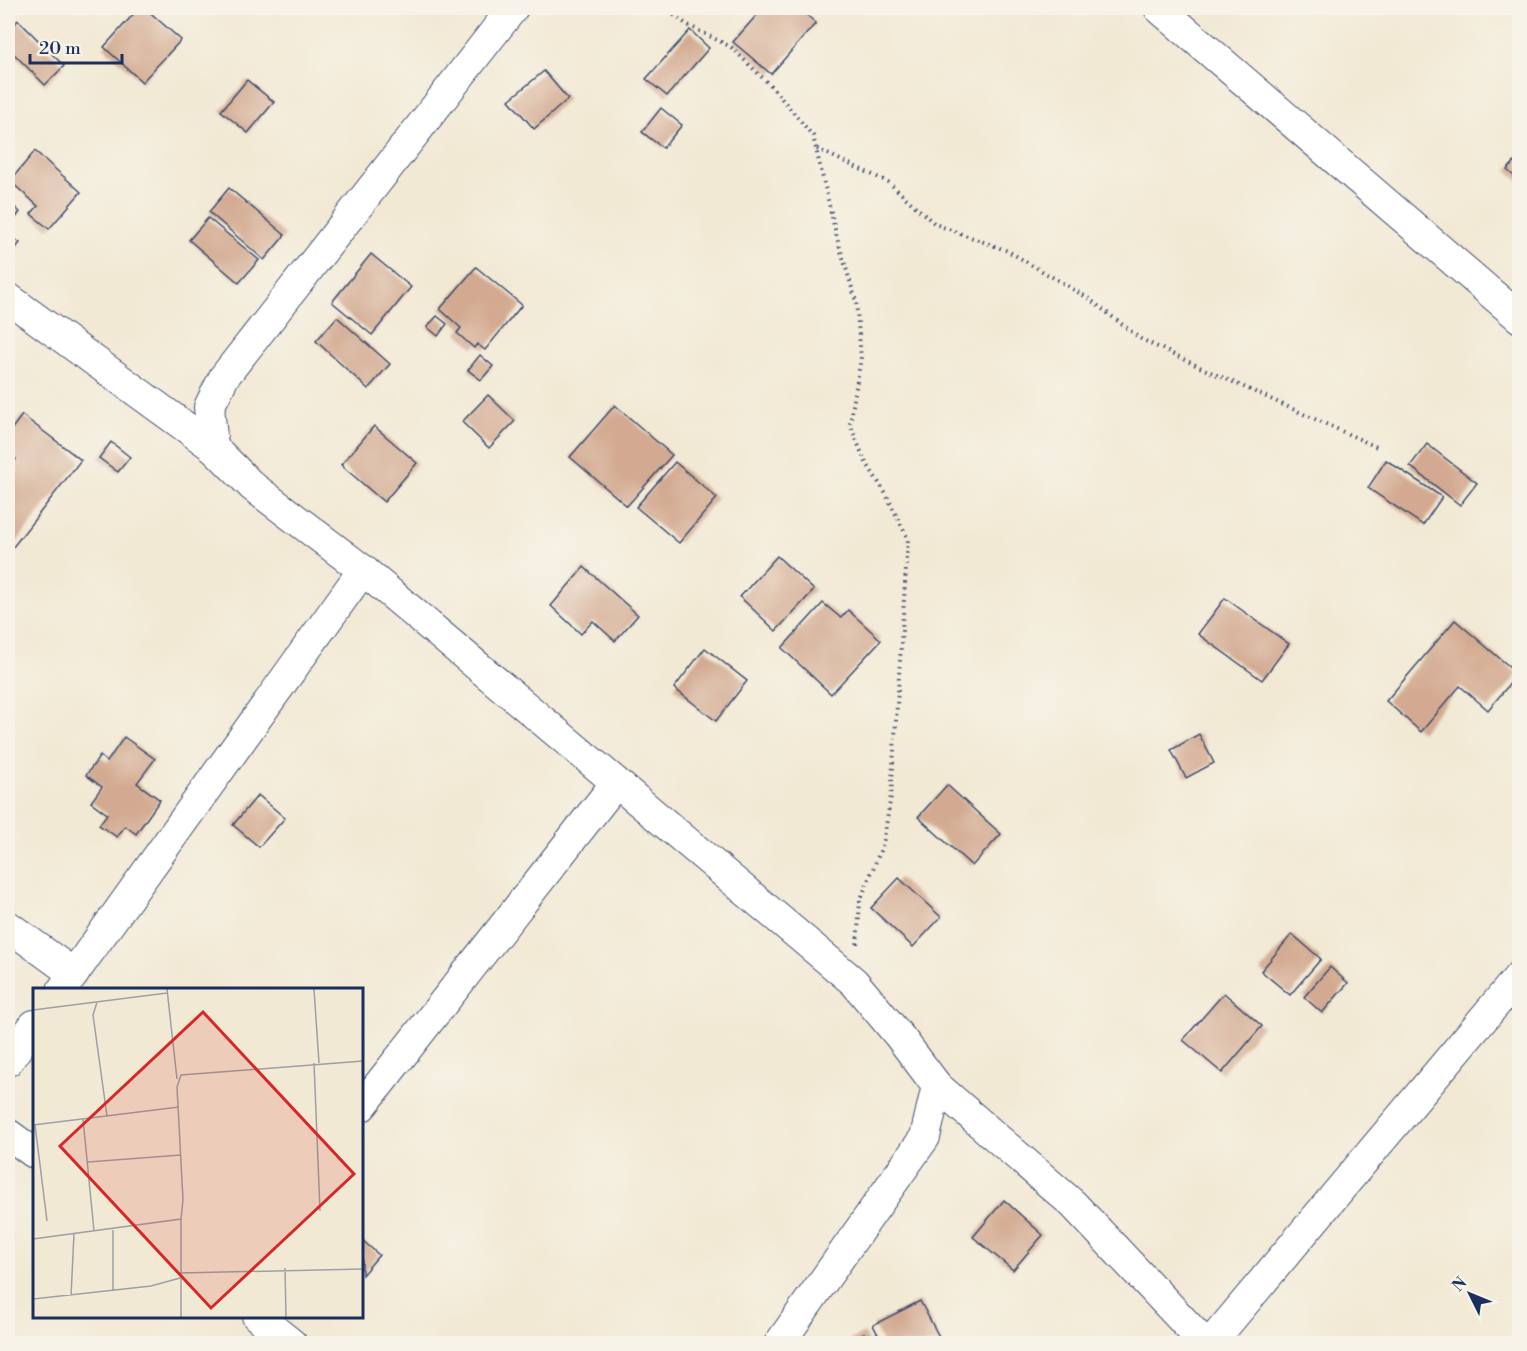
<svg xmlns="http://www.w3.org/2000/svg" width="1527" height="1351" font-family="'Libre Bodoni',serif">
<rect width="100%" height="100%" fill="#f7f3e8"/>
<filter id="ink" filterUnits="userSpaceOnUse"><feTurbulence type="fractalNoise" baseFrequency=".0167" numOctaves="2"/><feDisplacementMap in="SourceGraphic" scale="12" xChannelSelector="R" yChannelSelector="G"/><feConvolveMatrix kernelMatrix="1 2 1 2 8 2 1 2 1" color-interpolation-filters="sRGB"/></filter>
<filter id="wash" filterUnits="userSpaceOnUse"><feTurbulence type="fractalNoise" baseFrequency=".008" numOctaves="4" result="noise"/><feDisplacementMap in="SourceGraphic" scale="24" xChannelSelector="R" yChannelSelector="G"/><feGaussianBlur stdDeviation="1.35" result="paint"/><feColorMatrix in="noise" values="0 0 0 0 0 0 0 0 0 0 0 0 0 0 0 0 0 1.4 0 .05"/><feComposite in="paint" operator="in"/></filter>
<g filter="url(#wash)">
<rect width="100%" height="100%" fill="#f2e9d4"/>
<g id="blocks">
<!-- building -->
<g fill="#d3aa91">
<polygon points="139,8 145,8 181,40 142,82 104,47"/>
<polygon points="763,8 798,8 816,23 771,74 733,42"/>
<polygon points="18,20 64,66 45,85 8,48 8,32"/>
<polygon points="690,30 709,48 667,96 646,79"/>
<polygon points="544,71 568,99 534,129 509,100"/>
<polygon points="247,80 274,102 248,133 221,111"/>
<polygon points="661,108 682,125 663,148 642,132"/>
<polygon points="35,151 81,192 49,229 31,214 38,206 10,181"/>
<polygon points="1520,156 1520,181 1507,170"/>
<polygon points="229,188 285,235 264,260 209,212"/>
<polygon points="8,201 20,212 8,228"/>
<polygon points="208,218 259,260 239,283 189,240"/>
<polygon points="8,234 20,243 10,255 8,253"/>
<polygon points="371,254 411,287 372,335 332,302"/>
<polygon points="476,267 522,305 485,350 477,344 474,348 457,333 461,328 440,309"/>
<polygon points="437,316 447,324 438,336 427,327"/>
<polygon points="337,317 390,364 368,389 316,341"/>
<polygon points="480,355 493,366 481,380 468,370"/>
<polygon points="488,395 515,421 489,448 462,422"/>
<polygon points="615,405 672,455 627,506 570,457"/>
<polygon points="22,415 81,460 13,547 8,543 8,470 16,459 8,452 8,434"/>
<polygon points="374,426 417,463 384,502 341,465"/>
<polygon points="111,442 130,457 118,472 99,458"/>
<polygon points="1427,444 1477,483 1460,505 1410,466"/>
<polygon points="1386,460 1442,497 1423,525 1368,488"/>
<polygon points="675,462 717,498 679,543 636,507"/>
<polygon points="777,556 814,590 776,631 740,597"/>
<polygon points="584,567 638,615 615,641 593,621 581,634 551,606"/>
<polygon points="1225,598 1289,644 1262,680 1198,634"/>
<polygon points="823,603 841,618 848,610 881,640 831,694 782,648"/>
<polygon points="1455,620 1518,674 1488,710 1460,686 1421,732 1386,701"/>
<polygon points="705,648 747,681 716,721 674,688"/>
<polygon points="1199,734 1214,763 1186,778 1171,750"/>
<polygon points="124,737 155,759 137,783 160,800 136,834 125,826 117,837 99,825 107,814 91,802 102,787 86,775 100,756 107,762"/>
<polygon points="947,785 1001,834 972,866 918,817"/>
<polygon points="258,795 285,818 259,847 233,825"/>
<polygon points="899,878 941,917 913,947 871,908"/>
<polygon points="1292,934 1321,959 1290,995 1261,971"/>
<polygon points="1330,967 1348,983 1322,1013 1304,997"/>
<polygon points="1224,993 1262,1026 1222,1073 1183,1040"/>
<polygon points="1004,1200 1043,1235 1013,1270 973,1237"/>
<polygon points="362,1240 379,1255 362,1275"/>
<polygon points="920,1301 943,1344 883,1344 873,1325"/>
<polygon points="864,1333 869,1344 843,1344"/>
</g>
</g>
</g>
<g filter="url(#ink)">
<use href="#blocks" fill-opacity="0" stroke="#3b4b70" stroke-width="1.5"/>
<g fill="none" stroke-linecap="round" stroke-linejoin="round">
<!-- minor casing -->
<g stroke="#3b4b70" stroke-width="32">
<g id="minor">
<polyline points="513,8 224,377 209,407 213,447 252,486 363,570 854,982 900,1037 937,1086 925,1137 779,1344"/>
<polyline points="1159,8 1520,318"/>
<polyline points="8,298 213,447"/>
<polyline points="8,926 74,974"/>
<polyline points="62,990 363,570"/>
<polyline points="8,1061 34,1025"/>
<polyline points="937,1086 1073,1204 1205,1344"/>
<polyline points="362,1106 616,783"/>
<polyline points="8,1134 34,1153"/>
<polyline points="257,1316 292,1344"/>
<polyline points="1210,1344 1520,975"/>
</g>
</g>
<!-- path -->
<g stroke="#3b4b70" stroke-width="4" stroke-dasharray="1.5 4.5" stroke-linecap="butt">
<polyline points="664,8 686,24 731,47 771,86 813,136 837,238 856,301 861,357 850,424 864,459 887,496 908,539 891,796 883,844 860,901 857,946"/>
<polyline points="817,149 888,182 935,224 1008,251 1088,298 1141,339 1204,369 1379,448"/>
</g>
<!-- minor -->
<use href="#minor" stroke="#fff" stroke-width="30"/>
</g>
</g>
<!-- overview -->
<g transform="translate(33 988)">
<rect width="330" height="330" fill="#f2e9d4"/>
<path fill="none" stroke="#9c9fa5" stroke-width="1.5" d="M134,1L144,91M281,1L286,75M64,14L60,27L74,128M0,22L134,5M281,75L287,223M50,131L61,243M0,137L146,119M2,137L14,233M55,174L148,167M148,231V329M80,242V303M0,251L148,231L150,212L144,99L148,87L330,73M252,280L253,329M147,285L330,281M38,308L41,246M0,311L118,298L147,290"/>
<path fill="#d62828" fill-opacity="0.15" stroke="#d62828" stroke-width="3" d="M170,24L321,186L178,320L27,158Z"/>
<rect width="330" height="330" fill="none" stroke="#1b2f5e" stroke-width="3"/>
</g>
<!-- margin -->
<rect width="1527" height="1351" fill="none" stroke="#f7f3e8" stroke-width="30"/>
<!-- north arrow -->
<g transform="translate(1470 1294) rotate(313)" stroke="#f7f3e8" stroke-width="4.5" paint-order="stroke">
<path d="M0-4.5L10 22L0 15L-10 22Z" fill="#1b2f5e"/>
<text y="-9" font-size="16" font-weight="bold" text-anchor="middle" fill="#1b2f5e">N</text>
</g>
<!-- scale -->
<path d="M30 54v9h92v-9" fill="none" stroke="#1b2f5e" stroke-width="3"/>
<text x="39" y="54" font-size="18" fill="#1b2f5e" stroke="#f7f3e8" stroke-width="4.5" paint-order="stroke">20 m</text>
</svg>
